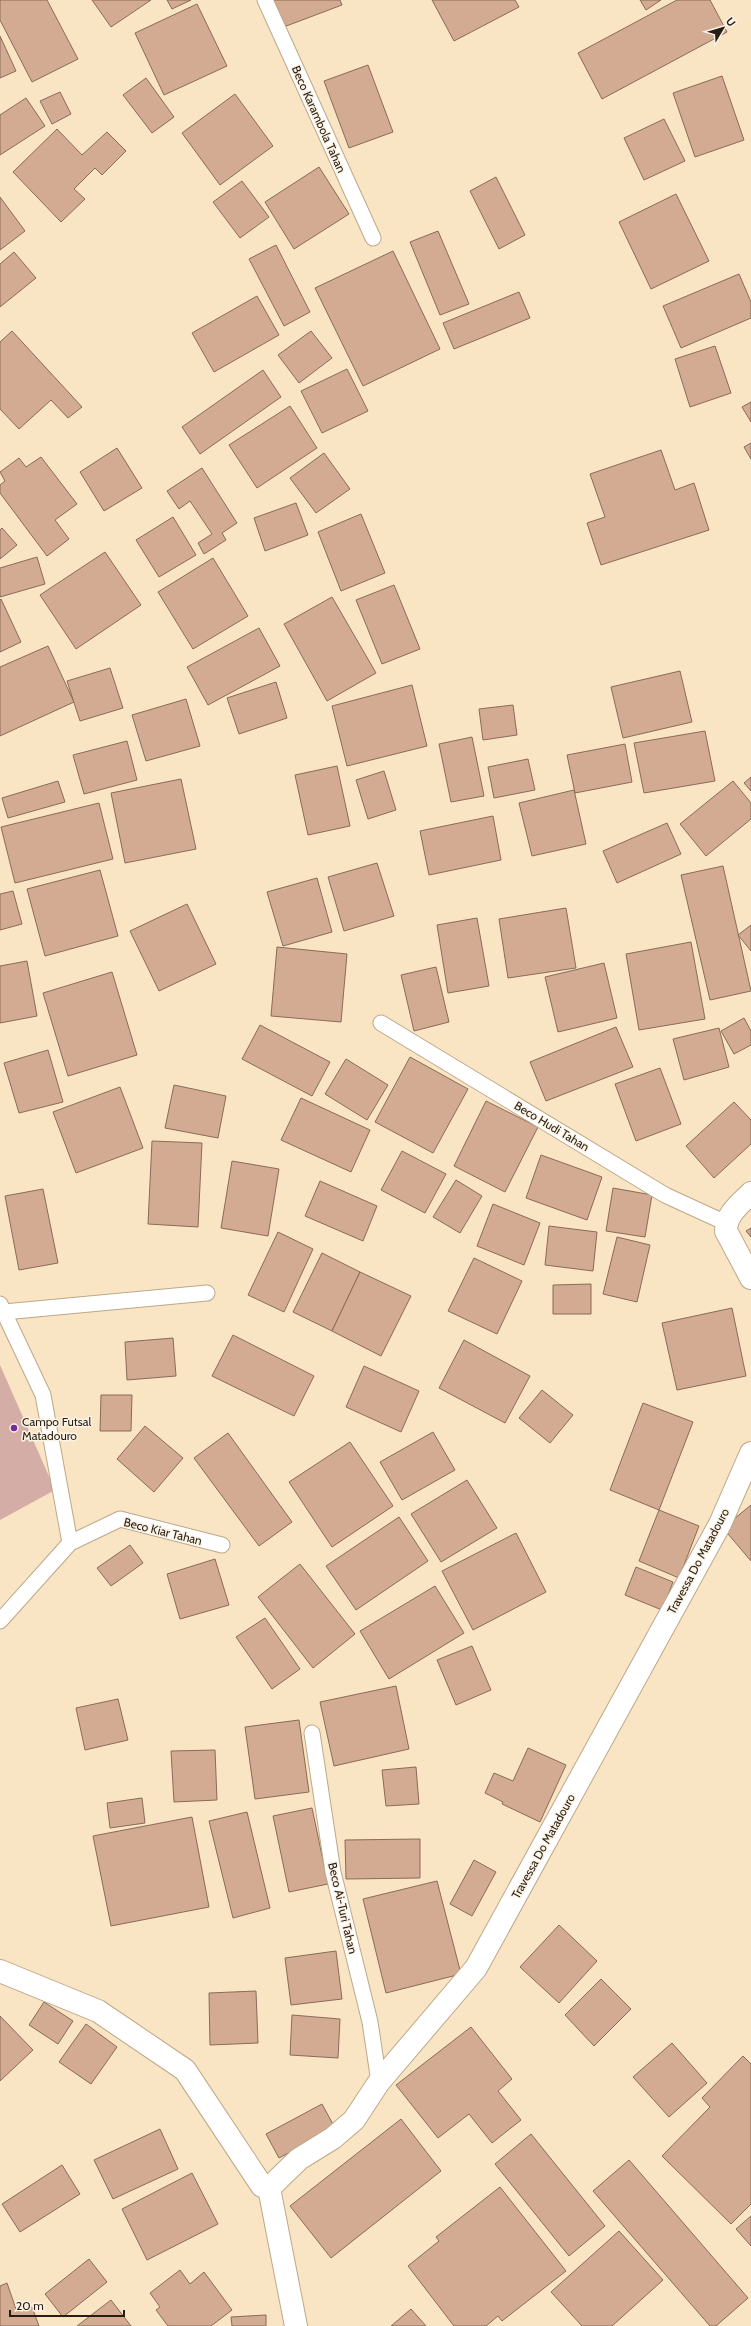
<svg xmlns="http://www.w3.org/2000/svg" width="751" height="2326" font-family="Cabin,sans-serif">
<rect width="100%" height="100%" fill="#f9e4c3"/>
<!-- garden -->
<polygon fill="#d5ada7" points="0,1365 55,1490 0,1520"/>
<!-- building -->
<g fill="#d3ab93" stroke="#8a6b58">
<polygon points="0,0 47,0 78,59 32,82 0,20"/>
<polygon points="92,0 151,0 111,27"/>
<polygon points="167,0 191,0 172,9"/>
<polygon points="270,0 340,0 342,5 281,28"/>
<polygon points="432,0 515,0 519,7 454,41"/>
<polygon points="640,0 661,0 646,10"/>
<polygon points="677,0 710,0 727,32 602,99 578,53"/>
<polygon points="197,4 227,66 164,95 135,33"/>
<polygon points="0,36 16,71 0,78"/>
<polygon points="368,65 393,132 349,148 324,81"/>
<polygon points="722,76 744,140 695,157 673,93"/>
<polygon points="146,78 174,117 152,133 123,95"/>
<polygon points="60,92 71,114 52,124 40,101"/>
<polygon points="235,94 273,146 220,185 182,133"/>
<polygon points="26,98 45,126 0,155 0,115"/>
<polygon points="664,119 685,161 644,180 624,138"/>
<polygon points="57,129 82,155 107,132 126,151 102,175 95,168 74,189 85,199 61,222 13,172"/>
<polygon points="319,167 349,214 294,249 265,202"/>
<polygon points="496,177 525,235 499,249 470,191"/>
<polygon points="242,181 269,217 240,238 213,202"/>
<polygon points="676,194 709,261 651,289 619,222"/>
<polygon points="0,197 25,231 0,250"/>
<polygon points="438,231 469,304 440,315 410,242"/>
<polygon points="276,245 310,312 284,326 249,259"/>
<polygon points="393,251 440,349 363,386 315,288"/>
<polygon points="14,252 36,278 0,307 0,264"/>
<polygon points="739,274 751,302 751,318 681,348 663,306"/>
<polygon points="519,292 530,318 454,349 443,323"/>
<polygon points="257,296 279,335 214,372 192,333"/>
<polygon points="12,331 82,407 68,418 51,400 19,429 0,409 0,342"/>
<polygon points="311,331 332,358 299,383 278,355"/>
<polygon points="715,346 731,393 690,407 675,359"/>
<polygon points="347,369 368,411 322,433 301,391"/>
<polygon points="263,370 281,397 200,454 182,427"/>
<polygon points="751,402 751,422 742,407"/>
<polygon points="290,406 317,448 257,488 229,445"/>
<polygon points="751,443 751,459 744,447"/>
<polygon points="117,448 142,488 104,511 80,472"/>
<polygon points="661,450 675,490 694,483 709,530 601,565 587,523 605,517 590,474"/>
<polygon points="324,453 350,489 316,513 290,478"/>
<polygon points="41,457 77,504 55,520 69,539 47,556 0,493 0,485 5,481 0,472 19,458 26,467"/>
<polygon points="202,468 237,523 222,533 226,540 204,554 198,543 212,534 190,501 179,509 167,491"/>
<polygon points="296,503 308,535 265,551 254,518"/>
<polygon points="361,514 385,573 341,591 318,532"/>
<polygon points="173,517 196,555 159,577 136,540"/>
<polygon points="2,528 17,545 0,559 0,530"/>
<polygon points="105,552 141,605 76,649 40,595"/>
<polygon points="37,557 45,584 0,597 0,568"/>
<polygon points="213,558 248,616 193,649 158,592"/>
<polygon points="394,585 420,649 382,664 356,600"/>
<polygon points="332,597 376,673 327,701 284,624"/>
<polygon points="1,599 21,642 0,652 0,600"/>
<polygon points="259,628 280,666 208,705 187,667"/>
<polygon points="48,646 74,702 0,736 0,667"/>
<polygon points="110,668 123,708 80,721 67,681"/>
<polygon points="680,671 692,722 623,738 611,687"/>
<polygon points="276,682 287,718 239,734 227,698"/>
<polygon points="412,685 427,746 347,766 332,706"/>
<polygon points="186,699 200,746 146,761 132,715"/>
<polygon points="513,705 517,735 483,740 479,709"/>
<polygon points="705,731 715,781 644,793 634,743"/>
<polygon points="472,737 484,796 451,802 439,744"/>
<polygon points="127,741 137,780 84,794 73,755"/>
<polygon points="625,744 632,782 575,793 567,755"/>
<polygon points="528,759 535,790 494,798 488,767"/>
<polygon points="337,766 350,826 308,835 295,775"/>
<polygon points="384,771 396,810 368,819 356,780"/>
<polygon points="751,777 751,791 744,783"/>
<polygon points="181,779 196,849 125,863 111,793"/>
<polygon points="58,781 65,802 8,818 2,798"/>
<polygon points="733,781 751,803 751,819 706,856 680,824"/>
<polygon points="574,790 586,844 532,856 519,803"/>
<polygon points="99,803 113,859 15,883 1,827"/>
<polygon points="493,816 501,860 429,875 420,831"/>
<polygon points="667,823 681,854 617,883 603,851"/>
<polygon points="377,863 394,916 344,931 328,877"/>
<polygon points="723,866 751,991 710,1000 681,875"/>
<polygon points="100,870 118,936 45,956 27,889"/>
<polygon points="317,878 332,932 283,946 267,892"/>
<polygon points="13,891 22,924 0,930 0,894"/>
<polygon points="187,904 216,964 159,991 130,931"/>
<polygon points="566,908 576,968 508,978 499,919"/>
<polygon points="477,918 489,986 448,993 437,925"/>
<polygon points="751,925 751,951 738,935"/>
<polygon points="691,942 705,1019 639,1030 626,954"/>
<polygon points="277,947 347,954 341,1022 271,1016"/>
<polygon points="27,961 37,1016 0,1023 0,966"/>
<polygon points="604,963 617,1018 558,1032 545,977"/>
<polygon points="436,967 449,1022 414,1031 401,975"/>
<polygon points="112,972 137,1055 68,1076 43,993"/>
<polygon points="744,1018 751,1031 751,1045 734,1054 721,1031"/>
<polygon points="260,1025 330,1062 312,1096 242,1059"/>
<polygon points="616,1027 633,1067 546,1101 530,1062"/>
<polygon points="719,1028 729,1067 684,1080 673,1039"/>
<polygon points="48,1050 63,1102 19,1113 4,1063"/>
<polygon points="410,1057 468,1089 433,1153 375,1122"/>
<polygon points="346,1059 388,1085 367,1120 325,1094"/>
<polygon points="660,1068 681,1124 636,1141 615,1084"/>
<polygon points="174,1085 226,1096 218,1138 165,1128"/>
<polygon points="120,1087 143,1148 76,1173 53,1112"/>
<polygon points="301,1098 370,1130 351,1172 281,1140"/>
<polygon points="486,1101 538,1127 505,1192 454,1166"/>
<polygon points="734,1102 751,1120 751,1144 714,1178 686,1146"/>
<polygon points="152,1141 202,1143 198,1227 148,1224"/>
<polygon points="402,1151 446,1174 425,1213 381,1190"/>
<polygon points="541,1155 602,1177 587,1220 526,1198"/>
<polygon points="232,1161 279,1169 268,1236 221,1228"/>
<polygon points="456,1180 482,1196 460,1233 433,1217"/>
<polygon points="320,1181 377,1206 363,1241 305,1216"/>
<polygon points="613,1188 652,1195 645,1237 606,1231"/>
<polygon points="43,1189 58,1263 19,1270 5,1196"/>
<polygon points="493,1204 540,1223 524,1265 477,1246"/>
<polygon points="549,1226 597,1232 593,1271 545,1265"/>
<polygon points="751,1228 751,1237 746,1231"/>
<polygon points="278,1232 313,1249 284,1312 248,1295"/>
<polygon points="617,1237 650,1245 637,1302 603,1294"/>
<polygon points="322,1253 360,1272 332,1331 293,1312"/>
<polygon points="474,1258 522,1281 497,1334 448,1311"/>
<polygon points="360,1272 411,1296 381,1356 332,1331"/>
<polygon points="591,1284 591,1314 553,1314 553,1285"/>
<polygon points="732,1308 746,1376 677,1390 662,1323"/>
<polygon points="233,1335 314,1376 294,1416 212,1376"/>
<polygon points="173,1338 176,1376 127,1380 125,1342"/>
<polygon points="464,1340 530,1376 505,1423 439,1388"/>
<polygon points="364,1366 419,1391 401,1432 346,1407"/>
<polygon points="542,1390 573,1415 550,1443 519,1418"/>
<polygon points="101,1395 132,1395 131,1431 100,1431"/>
<polygon points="643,1403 693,1422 659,1510 610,1490"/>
<polygon points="145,1426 183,1458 154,1492 117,1459"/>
<polygon points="433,1432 455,1470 402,1500 380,1462"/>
<polygon points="228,1433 292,1522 259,1546 194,1458"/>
<polygon points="350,1442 393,1506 332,1547 289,1482"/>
<polygon points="467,1480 497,1528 441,1562 411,1514"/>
<polygon points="751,1505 751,1561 723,1528"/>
<polygon points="659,1510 699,1526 679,1578 639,1561"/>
<polygon points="399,1517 428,1561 356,1610 326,1566"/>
<polygon points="516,1533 546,1592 473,1630 442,1571"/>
<polygon points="130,1545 143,1563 111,1586 97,1568"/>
<polygon points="215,1559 229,1605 180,1619 167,1574"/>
<polygon points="300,1564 355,1634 313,1668 258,1597"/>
<polygon points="636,1567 673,1582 662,1610 625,1595"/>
<polygon points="435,1586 464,1633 389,1679 360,1631"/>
<polygon points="265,1618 300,1669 272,1689 236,1637"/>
<polygon points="472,1646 491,1690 456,1705 437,1660"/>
<polygon points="396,1686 409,1749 334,1766 320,1702"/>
<polygon points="118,1699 128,1740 85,1750 76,1708"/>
<polygon points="299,1720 309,1792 255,1799 245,1727"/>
<polygon points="528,1748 566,1765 540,1822 502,1804 503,1802 485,1793 494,1773 513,1781"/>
<polygon points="215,1750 217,1800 174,1802 171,1751"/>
<polygon points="416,1767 419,1804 386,1806 382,1770"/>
<polygon points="142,1798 145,1823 110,1828 107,1803"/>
<polygon points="312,1808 328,1884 289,1892 273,1816"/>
<polygon points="247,1812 270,1908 233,1918 209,1821"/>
<polygon points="192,1817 209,1907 111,1926 93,1836"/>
<polygon points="420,1839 420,1878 346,1879 345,1840"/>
<polygon points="474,1860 496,1872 472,1916 450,1904"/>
<polygon points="437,1881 461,1974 386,1993 363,1899"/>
<polygon points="559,1925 597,1961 559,2003 520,1967"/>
<polygon points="336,1951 342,1999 291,2005 285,1958"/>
<polygon points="601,1979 631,2009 594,2046 565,2015"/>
<polygon points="256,1991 258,2043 210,2045 209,1993"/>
<polygon points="44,2002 73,2021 58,2044 29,2025"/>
<polygon points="292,2015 340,2019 338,2058 290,2055"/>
<polygon points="0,2016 33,2050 0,2081"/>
<polygon points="86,2024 117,2047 91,2084 59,2062"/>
<polygon points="471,2027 512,2079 498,2091 521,2120 492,2143 469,2114 438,2138 396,2085"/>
<polygon points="672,2043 707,2083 669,2117 633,2077"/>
<polygon points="743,2056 751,2064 751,2204 731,2224 662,2156 710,2107 702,2098"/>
<polygon points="322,2104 335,2128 279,2158 266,2134"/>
<polygon points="401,2119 441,2171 331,2258 290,2206"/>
<polygon points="160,2129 178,2169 113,2199 94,2160"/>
<polygon points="531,2134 605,2226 569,2256 495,2164"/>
<polygon points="629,2160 748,2298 716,2326 710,2326 593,2191"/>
<polygon points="62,2165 80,2194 20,2232 2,2204"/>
<polygon points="192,2173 218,2224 147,2260 122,2209"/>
<polygon points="500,2187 566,2271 502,2321 498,2316 486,2326 454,2326 408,2266 439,2241 436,2237"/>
<polygon points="751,2216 751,2246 736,2229"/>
<polygon points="619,2231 663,2280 612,2326 582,2326 551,2292"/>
<polygon points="89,2259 107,2282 63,2317 45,2294"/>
<polygon points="180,2270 190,2284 204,2272 232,2310 211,2326 168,2326 156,2310 160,2307 150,2293"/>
<polygon points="7,2283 17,2312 32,2307 39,2326 0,2326 0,2286"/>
<polygon points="111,2300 131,2326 77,2326"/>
<polygon points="411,2309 426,2326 391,2326"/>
<polygon points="266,2315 266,2326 232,2326 231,2317"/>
</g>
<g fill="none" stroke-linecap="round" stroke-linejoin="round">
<!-- lane casing -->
<g stroke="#bda88a" stroke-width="17">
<g id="lane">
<polyline points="265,0 373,238"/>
<polyline points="381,1023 665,1195 726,1223"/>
<polyline points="0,1304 43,1395 70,1543"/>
<polyline points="4,1312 207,1293"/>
<polyline points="0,1621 70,1543 120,1519 222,1545"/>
<polyline points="312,1733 333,1872 370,2022 379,2082"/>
</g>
</g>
<!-- street casing -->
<g stroke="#bda88a" stroke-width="24">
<g id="street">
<path d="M751,1193C740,1204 726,1214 726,1231L751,1278"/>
<polyline points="0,1971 98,2011 185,2070 262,2186 269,2188 296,2326"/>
<polyline points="269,2188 299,2159 333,2138 354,2120 379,2082 476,1968 720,1524 751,1453"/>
</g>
</g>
<!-- lane -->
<use href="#lane" stroke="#fff" stroke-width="15"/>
<!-- street -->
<use href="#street" stroke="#fff" stroke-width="22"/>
</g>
<!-- markers -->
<circle fill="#772a9c" stroke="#fcf3e6" stroke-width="1.5" cx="14" cy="1428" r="4"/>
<g text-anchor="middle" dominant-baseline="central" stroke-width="3" stroke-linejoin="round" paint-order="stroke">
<!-- street labels -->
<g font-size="12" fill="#261e12" stroke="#fcf3e6">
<text transform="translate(319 119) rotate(66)">Beco Karambola Tahan</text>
<text transform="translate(552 1126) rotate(31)">Beco Hudi Tahan</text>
<text transform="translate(163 1531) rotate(14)">Beco Kiar Tahan</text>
<text transform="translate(698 1561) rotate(-62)">Travessa Do Matadouro</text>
<text transform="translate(543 1846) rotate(-61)">Travessa Do Matadouro</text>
<text transform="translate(343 1908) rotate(77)">Beco Ai-Turi Tahan</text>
</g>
<!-- poi labels -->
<g font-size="12" fill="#261e12" stroke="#fcf3e6" text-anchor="start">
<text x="22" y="1421">Campo Futsal<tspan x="22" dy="14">Matadouro</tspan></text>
</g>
</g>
<!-- north arrow -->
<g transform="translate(723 28) rotate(52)" stroke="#fcf3e6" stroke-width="3" paint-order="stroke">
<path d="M0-3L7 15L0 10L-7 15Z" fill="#261e12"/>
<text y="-6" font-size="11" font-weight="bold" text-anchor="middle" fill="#261e12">U</text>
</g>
<!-- scale -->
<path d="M10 2310v6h114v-6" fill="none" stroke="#261e12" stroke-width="2"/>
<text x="16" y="2310" font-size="12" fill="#261e12" stroke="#fcf3e6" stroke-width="3" paint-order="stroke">20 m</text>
</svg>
